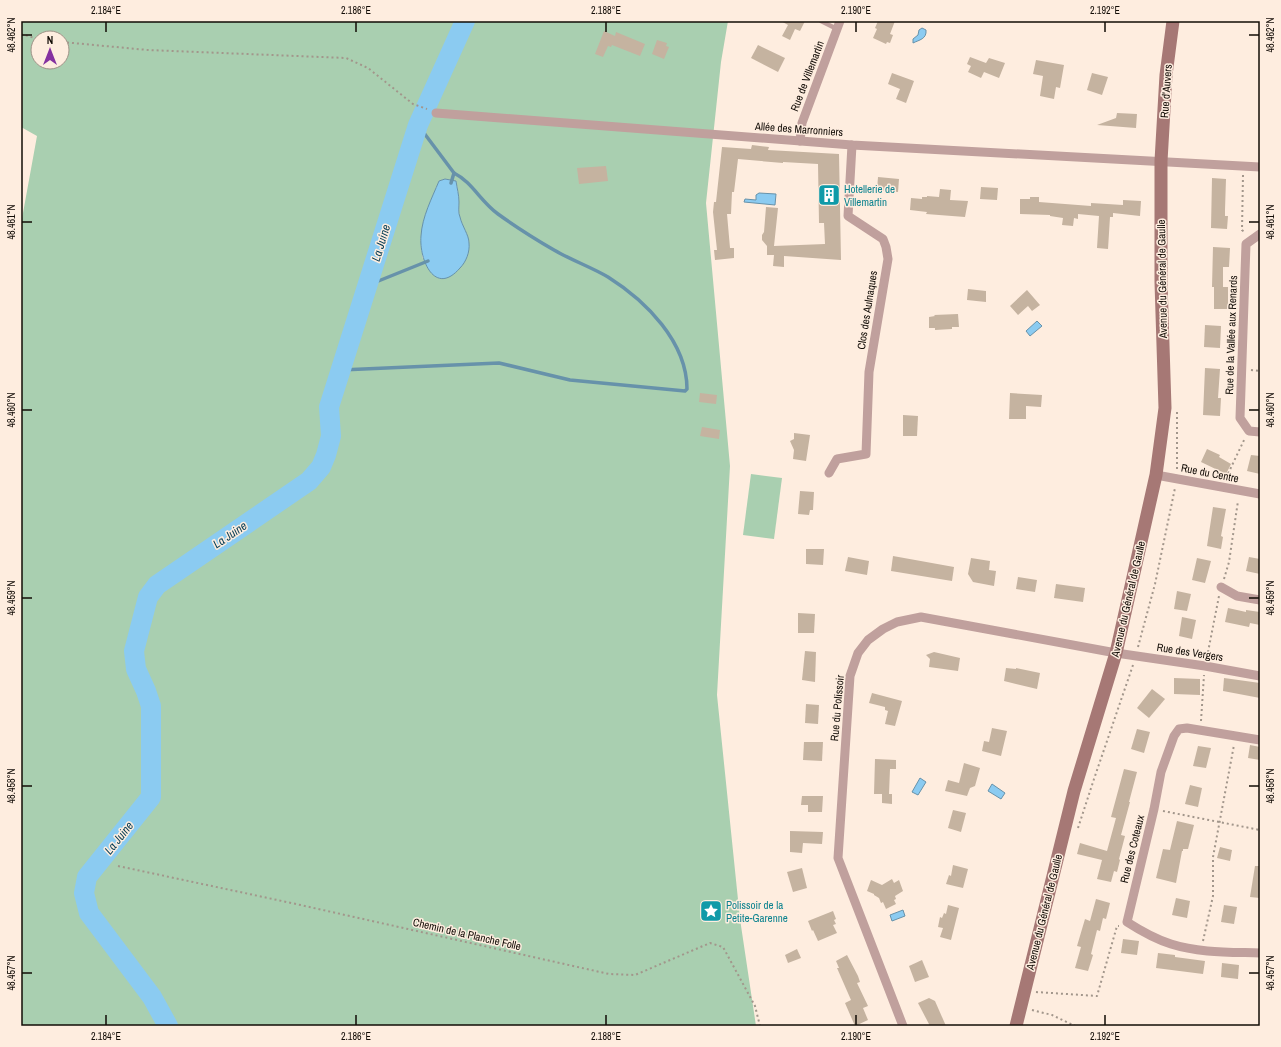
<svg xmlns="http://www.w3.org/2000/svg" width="1281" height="1047" font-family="'Archivo Narrow',sans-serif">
<rect width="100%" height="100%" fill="#feeddf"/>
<!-- green -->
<g fill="#a9cfb0" fill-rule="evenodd">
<path d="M21,21H728L721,62L706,203L730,466L717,695L740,919L756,1026H21V224L37,136L21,127ZM38,38H62V62H38ZM445,179L456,181L458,191L459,216L469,242L423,259C417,229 428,209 439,181Z"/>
<polygon points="751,474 782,478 774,539 743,535"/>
</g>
<!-- water -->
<g fill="#8bcbf1" stroke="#6792aa">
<path d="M922,28L926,30C927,39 919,40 913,43V39L918,35L919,30Z"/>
<path d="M445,179L456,181C457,188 459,195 459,202C459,207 458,213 460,217C462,226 469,235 469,243C470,252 466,262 460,268C435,297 419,260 421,236C422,217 432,198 439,181Z"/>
<polygon points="759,193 776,194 775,205 744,202 745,199 756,200 756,195"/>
<polygon points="1037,321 1042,326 1030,336 1026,331"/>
<polygon points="920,778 926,782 918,795 912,792"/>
<polygon points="992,784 1005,793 1001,799 988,791"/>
<polygon points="903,910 905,916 892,921 890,915"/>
</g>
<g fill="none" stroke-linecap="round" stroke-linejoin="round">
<!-- stream -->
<g stroke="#6792aa" stroke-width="3.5">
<polyline points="451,183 454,173"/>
<polyline points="366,286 428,261"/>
<path d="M341,370L499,363L570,380L685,391L687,389C687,342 646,301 608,277C591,267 571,260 554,250C535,239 516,227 498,214C481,202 472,182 454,173L418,125"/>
</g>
<!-- river -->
<polyline stroke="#8bcbf1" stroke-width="20" points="168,1026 152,997 89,913 84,893 87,877 151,797 151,706 146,691 136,669 134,651 148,597 157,585 309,481 321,467 326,455 331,436 329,407 418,125 465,21"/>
</g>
<!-- building -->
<g fill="#c5b3a0">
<polygon points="781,21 805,21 800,31 795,29 790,40 782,36 788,25"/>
<polygon points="878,21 895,21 890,34 893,35 890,43 887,42 886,44 873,38 877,29 875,28"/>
<polygon points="604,31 615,36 616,32 645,44 640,56 612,45 611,47 608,46 603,57 595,54"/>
<polygon points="657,40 667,43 666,46 669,47 664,59 652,54"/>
<polygon points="758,45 785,58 778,72 751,58"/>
<polygon points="970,57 986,63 989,58 1005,63 999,78 984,72 981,78 968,72 971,66 967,64"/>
<polygon points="1036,60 1064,65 1060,88 1056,87 1054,99 1040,96 1043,76 1033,74"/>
<polygon points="892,73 914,81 906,103 896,99 900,89 888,84"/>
<polygon points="1092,73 1108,77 1102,95 1087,90"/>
<polygon points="1117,113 1137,114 1136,128 1097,125 1116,118"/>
<polygon points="752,145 769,147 768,150 839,154 841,260 784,256 784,267 773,266 774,255 767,255 767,246 762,240 762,235 764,232 766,207 778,208 774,246 825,244 824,223 819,223 818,164 783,162 783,163 738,159 734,192 732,192 731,214 727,214 730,248 734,248 734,258 715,260 714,250 717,250 713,212 714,202 716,202 722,147 751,149"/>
<polygon points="606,166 608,181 579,184 577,168"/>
<polygon points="878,177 899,179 898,192 877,190"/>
<polygon points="1212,178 1226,179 1225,210 1225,216 1228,216 1227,229 1211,228"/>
<polygon points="981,187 998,188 997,200 980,199"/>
<polygon points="940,189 951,190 950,200 968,201 965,217 926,214 927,212 910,210 911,198 922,199 922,197 927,197 927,196 939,197"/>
<polygon points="1030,197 1039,197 1039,202 1091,206 1091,203 1123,205 1123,200 1141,201 1140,216 1113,213 1113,217 1110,217 1108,249 1097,248 1099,216 1078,214 1078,219 1074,218 1073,226 1062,225 1063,218 1050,216 1050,215 1020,214 1020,199 1030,199"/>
<polygon points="1213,247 1230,248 1229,267 1223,267 1223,287 1228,287 1228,309 1214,309 1214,287 1212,287"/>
<polygon points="968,289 986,291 986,302 967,300"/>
<polygon points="1027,290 1040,305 1032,311 1028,306 1018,315 1010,306"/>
<polygon points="958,314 959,327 952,327 952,329 935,330 935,328 929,328 929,317 935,316 934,315"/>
<polygon points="1205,325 1221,326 1220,348 1204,347"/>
<polygon points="1205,368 1220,369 1218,398 1221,398 1220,416 1203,415"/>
<polygon points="700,393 717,395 716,404 699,402"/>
<polygon points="1010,393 1042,395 1041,407 1026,406 1026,419 1009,419"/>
<polygon points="903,415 918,416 917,436 903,436"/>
<polygon points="702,427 720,430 719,439 700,436"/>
<polygon points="794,433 810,435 806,461 793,459 794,450 790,441 794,439"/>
<polygon points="1207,449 1220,455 1219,457 1231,464 1226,474 1201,462"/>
<polygon points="1251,455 1260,456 1260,474 1247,471"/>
<polygon points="800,491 814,492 813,510 810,510 809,515 798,514"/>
<polygon points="1213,507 1226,509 1221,536 1223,537 1221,549 1207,546"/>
<polygon points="806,549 824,549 823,565 806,564"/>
<polygon points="893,556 954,567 952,581 891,571"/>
<polygon points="848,557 869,561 867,575 845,571"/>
<polygon points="1249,557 1260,559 1260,574 1246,571"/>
<polygon points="971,558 990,561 989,570 996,571 994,586 973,582 968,574"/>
<polygon points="1197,558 1211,561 1205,583 1192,580"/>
<polygon points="1018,577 1037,580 1035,592 1016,589"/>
<polygon points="1056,584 1085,588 1083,602 1054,598"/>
<polygon points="1177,591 1191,594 1187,611 1174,609"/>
<polygon points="1228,608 1246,612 1246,610 1260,612 1260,625 1250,623 1249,627 1225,622"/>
<polygon points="798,613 815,614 814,633 798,633"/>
<polygon points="1182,617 1196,620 1192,639 1179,636"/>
<polygon points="805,651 816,652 815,682 802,680"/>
<polygon points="934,652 960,658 958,671 929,667 930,659 926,655"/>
<polygon points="1006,668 1016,669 1016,668 1040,673 1037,689 1004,681"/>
<polygon points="1174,678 1200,679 1200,695 1174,694"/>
<polygon points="1224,678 1260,683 1260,698 1223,691"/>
<polygon points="1152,689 1165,699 1149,718 1137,708"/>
<polygon points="872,693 902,701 895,726 885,724 888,711 885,710 885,707 869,703"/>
<polygon points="806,704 819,705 818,724 805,723"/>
<polygon points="992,728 1007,731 1001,756 982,751 984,741 989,742"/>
<polygon points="1137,729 1150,732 1144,753 1131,749"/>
<polygon points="804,742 823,742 822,761 803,760"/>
<polygon points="1250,745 1260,747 1260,760 1248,758"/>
<polygon points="1198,746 1211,748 1206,768 1193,766"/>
<polygon points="875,759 896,760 896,769 890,769 889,794 892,794 892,804 882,803 882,794 874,794"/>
<polygon points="964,763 980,768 975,786 970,788 967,796 945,791 948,780 959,783"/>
<polygon points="1124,769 1137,772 1129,802 1130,802 1121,835 1125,836 1119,859 1120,860 1117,872 1114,871 1111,882 1097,879 1102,860 1077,854 1080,843 1107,851 1116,818 1111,817"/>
<polygon points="1190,785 1202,788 1198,807 1185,804"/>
<polygon points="802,796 823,796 822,812 808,812 808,805 801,805"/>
<polygon points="953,810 966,813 961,832 948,828"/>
<polygon points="1177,821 1194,825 1188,849 1183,849 1183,851 1182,851 1176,883 1156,878 1163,849 1170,850"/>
<polygon points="790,831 823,832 822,844 803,843 802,853 790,852"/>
<polygon points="1220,847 1232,850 1230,861 1217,858"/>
<polygon points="953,865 968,869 963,888 946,884 949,875 951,876"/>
<polygon points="1255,866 1260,866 1260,898 1250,897"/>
<polygon points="802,868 807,888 793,892 787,872"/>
<polygon points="892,879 894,883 899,880 903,891 895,896 896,899 894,900 896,904 886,909 883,902 881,903 879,898 874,895 874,894 867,891 871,880 882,885"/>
<polygon points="1176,898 1190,901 1187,918 1172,915"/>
<polygon points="1096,899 1110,903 1106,919 1103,918 1100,931 1097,930 1091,954 1093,955 1088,971 1075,968 1081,947 1077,946 1085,919 1090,921"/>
<polygon points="948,905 959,908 951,940 940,937 943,928 938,927 940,917 942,918 944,913 946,914"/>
<polygon points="1224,905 1237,907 1234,924 1221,922"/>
<polygon points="833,911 836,919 834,920 836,924 833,925 837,933 818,941 813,930 812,931 808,921"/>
<polygon points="1123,939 1139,941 1137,955 1121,953"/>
<polygon points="797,949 801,958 788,963 785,955"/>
<polygon points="1158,953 1175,955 1175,957 1205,961 1203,974 1156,968"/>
<polygon points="847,955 858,976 860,982 857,983 868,1006 863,1008 868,1020 855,1026 845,1003 851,1000 837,968 839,968 836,961"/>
<polygon points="922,960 929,977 915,982 909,966"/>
<polygon points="1222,963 1239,965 1238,979 1221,977"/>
<polygon points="929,998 935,1001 946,1026 930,1026 918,1003"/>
</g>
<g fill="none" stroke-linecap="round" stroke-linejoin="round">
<!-- path -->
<g stroke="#a2968b" stroke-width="2" stroke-dasharray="2 3" stroke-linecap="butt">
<polyline points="21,34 38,39"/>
<polyline points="62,42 148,50 346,58 368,68 413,104 427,109"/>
<polyline points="1243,175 1242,230 1245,233"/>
<polyline points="1251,370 1260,371"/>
<polyline points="1177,412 1177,470"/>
<polyline points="1226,478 1245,438"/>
<polyline points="1224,579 1229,562 1238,501"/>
<polyline points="1138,647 1155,584 1175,488"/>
<polyline points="1207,657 1219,596"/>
<polyline points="1201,721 1204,675"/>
<polyline points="1163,811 1260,830"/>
<polyline points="1078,828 1094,779 1133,665"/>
<polyline points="118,866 296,904 609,974 635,975 710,943 723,947 755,1006 760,1026"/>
<polyline points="1203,941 1213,896 1213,857 1234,745"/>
<polyline points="1036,992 1097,996 1117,926 1119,926"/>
<polyline points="1032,1010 1052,1015 1075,1026"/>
</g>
<!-- service -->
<polyline stroke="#c0a09d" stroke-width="4.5" points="821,21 837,29"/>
<!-- minor -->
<g stroke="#c0a09d" stroke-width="9">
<polyline points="436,113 852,145 1260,167"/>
<polyline points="800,141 802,123 840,21"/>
<polyline points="1260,234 1246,244 1240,418 1249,431 1260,432"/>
<polyline points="829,473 837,459 866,454 869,372 888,259 886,247 883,239 848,216 852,145"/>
<polyline points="1156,475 1260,494"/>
<polyline points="1221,587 1237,596 1260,600"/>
<path d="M1260,740L1187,728L1179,729L1174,736L1161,772L1154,809L1127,922C1141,931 1155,939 1171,944C1199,953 1231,952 1260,953"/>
<polyline points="903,1026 838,858 850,676 858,653 868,640 883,629 897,622 921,617 1116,653 1205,666 1260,676"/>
</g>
<!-- secondary -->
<polyline stroke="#a67875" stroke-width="13" points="1016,1026 1074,791 1116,653 1156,475 1165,408 1161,282 1161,161 1166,75 1173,21"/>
</g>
<!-- ticks -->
<path fill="none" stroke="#120c06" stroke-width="1.5" d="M106,22V32M356,22V32M606,22V32M856,22V32M1105,22V32M22,35H32M1249,35H1259M22,222H32M1249,222H1259M22,410H32M1249,410H1259M22,598H32M1249,598H1259M22,786H32M1249,786H1259M22,973H32M1249,973H1259M106,1015V1025M356,1015V1025M606,1015V1025M856,1015V1025M1105,1015V1025"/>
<!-- icons -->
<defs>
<g id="building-square" transform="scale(1.15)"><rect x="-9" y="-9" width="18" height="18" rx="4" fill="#0f9aa8" stroke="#feeddf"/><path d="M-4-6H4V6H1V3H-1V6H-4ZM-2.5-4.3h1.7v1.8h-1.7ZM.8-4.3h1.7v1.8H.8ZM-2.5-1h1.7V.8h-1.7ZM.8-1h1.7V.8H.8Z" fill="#fff"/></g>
<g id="sight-square" transform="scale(1.15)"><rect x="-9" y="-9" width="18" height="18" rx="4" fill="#0f9aa8" stroke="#feeddf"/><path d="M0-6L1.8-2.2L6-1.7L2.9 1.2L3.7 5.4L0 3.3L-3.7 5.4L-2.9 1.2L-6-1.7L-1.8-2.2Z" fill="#fff"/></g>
</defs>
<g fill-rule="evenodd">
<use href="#building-square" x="829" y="195"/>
<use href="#sight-square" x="711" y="911"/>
</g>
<g text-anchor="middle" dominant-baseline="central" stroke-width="3" stroke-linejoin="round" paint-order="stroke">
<!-- street labels -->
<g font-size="11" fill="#120c06" stroke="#feeddf">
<text transform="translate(807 76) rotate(-69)">Rue de Villemartin</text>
<text transform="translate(1166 91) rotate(-86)">Rue d'Auvers</text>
<text transform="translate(799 129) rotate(4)">Allée des Marronniers</text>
<text transform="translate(1162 279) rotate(-91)">Avenue du Général de Gaulle</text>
<text transform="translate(867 310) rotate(-81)">Clos des Aulnaques</text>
<text transform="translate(1231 335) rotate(-88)">Rue de la Vallée aux Renards</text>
<text transform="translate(1210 473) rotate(11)">Rue du Centre</text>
<text transform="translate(1128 599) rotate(-77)">Avenue du Général de Gaulle</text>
<text transform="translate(1190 652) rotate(9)">Rue des Vergers</text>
<text transform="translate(837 708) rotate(-85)">Rue du Polissoir</text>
<text transform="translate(1132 849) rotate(-76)">Rue des Coteaux</text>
<text transform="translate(1044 912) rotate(-76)">Avenue du Général de Gaulle</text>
<text transform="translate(467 934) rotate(13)">Chemin de la Planche Folle</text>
</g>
<!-- culture labels -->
<g font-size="11" fill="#0d838f" stroke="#feeddf" text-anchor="start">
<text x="844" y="189">Hotellerie de<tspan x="844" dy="13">Villemartin</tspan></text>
<text x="726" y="905">Polissoir de la<tspan x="726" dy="13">Petite-Garenne</tspan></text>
</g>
<!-- water labels -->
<g font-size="12" font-style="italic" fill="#023a53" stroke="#feeddf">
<text transform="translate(381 243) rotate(-73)">La Juine</text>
<text transform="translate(230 535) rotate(-34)">La Juine</text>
<text transform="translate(119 838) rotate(-51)">La Juine</text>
</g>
</g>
<!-- border -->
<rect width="1281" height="1047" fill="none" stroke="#feeddf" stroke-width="44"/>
<!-- north arrow -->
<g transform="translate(50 50)"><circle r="19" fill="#feeddf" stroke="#a09388"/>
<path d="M0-3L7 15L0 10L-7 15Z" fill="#8531a0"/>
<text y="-6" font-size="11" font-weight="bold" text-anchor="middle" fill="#120c06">N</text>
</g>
<rect x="22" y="22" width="1237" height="1003" fill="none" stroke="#120c06" stroke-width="1.5"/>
<g font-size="10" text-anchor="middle" fill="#120c06">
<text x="106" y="14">2.184°E</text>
<text x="356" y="14">2.186°E</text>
<text x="606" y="14">2.188°E</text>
<text x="856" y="14">2.190°E</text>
<text x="1105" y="14">2.192°E</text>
<text transform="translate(11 35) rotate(-90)" y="4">48.462°N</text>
<text transform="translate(1270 35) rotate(-90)" y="4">48.462°N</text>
<text transform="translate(11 222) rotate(-90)" y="4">48.461°N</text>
<text transform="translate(1270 222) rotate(-90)" y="4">48.461°N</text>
<text transform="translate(11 410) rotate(-90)" y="4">48.460°N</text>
<text transform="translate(1270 410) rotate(-90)" y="4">48.460°N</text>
<text transform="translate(11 598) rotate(-90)" y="4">48.459°N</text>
<text transform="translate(1270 598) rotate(-90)" y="4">48.459°N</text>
<text transform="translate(11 786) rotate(-90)" y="4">48.458°N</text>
<text transform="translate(1270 786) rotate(-90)" y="4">48.458°N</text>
<text transform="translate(11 973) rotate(-90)" y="4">48.457°N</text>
<text transform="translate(1270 973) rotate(-90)" y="4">48.457°N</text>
<text x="106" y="1040">2.184°E</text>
<text x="356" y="1040">2.186°E</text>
<text x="606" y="1040">2.188°E</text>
<text x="856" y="1040">2.190°E</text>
<text x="1105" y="1040">2.192°E</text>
</g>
</svg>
